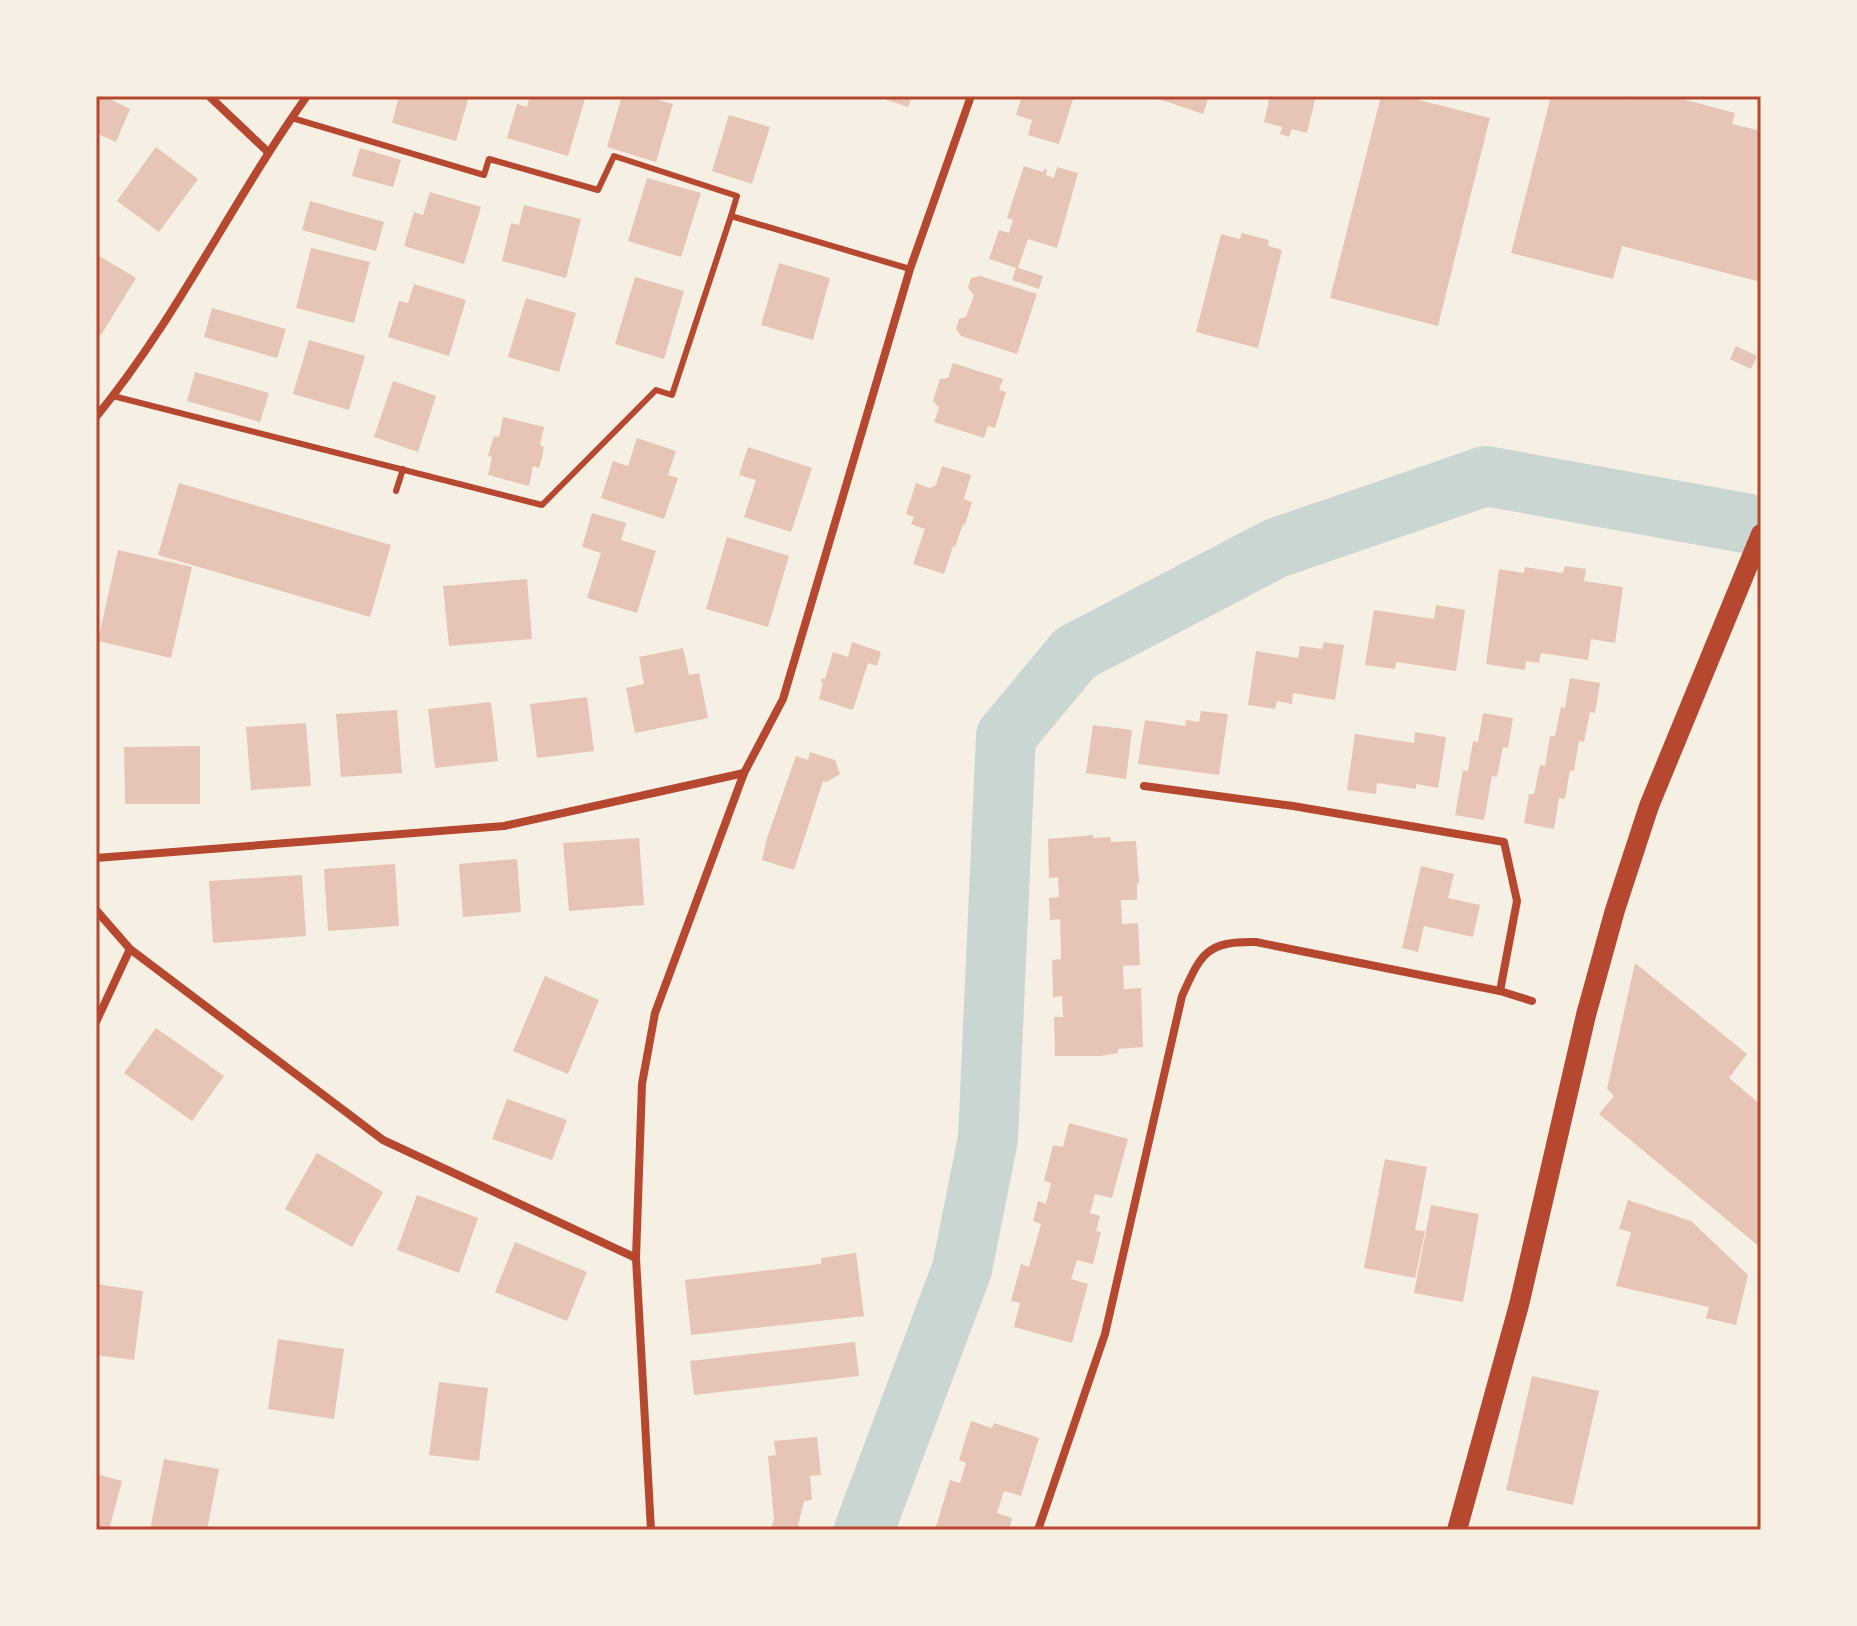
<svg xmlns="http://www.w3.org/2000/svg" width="1857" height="1626" font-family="Montserrat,sans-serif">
<rect width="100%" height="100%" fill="#f6efe4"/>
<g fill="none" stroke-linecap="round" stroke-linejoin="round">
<!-- river -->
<polyline stroke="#c9d6d2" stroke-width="60" points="864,1530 962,1269 988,1139 1006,736 1075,653 1276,548 1486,476 1761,526"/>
</g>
<!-- building -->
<g fill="#e6c5b7">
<polygon points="96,96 104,96 130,109 116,142 96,133"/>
<polygon points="399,96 469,96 456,141 392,123"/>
<polygon points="530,96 575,96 585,99 568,156 507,138 517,104 527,107"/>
<polygon points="622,96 644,96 673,104 656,162 607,147"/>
<polygon points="876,96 912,96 908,107"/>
<polygon points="1022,96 1074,96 1059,144 1028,135 1032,120 1016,115"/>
<polygon points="1150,96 1209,96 1203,114"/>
<polygon points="1270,96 1316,96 1307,133 1292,129 1289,137 1280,134 1282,127 1264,122"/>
<polygon points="1381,96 1403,96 1490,118 1438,326 1330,298"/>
<polygon points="1551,96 1613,96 1631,100 1632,96 1671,96 1735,113 1732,124 1761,131 1761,282 1622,246 1613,279 1511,253"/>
<polygon points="729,115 770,127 752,184 712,171"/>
<polygon points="156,147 198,179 159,232 117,201"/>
<polygon points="360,148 401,160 393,187 352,176"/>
<polygon points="1024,166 1043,172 1044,169 1047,170 1046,175 1054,178 1057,167 1078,173 1057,248 1028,239 1018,268 1043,276 1039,289 1012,280 1016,268 989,259 999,230 1009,233 1013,220 1007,218"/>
<polygon points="647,178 701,193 681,257 628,241"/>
<polygon points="430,192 481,207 464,264 404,246 414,212 423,215"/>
<polygon points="310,201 384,222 376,251 302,230"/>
<polygon points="524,205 581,219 566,278 502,261 511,223 519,225"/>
<polygon points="1242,233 1269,240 1268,246 1282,250 1258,348 1196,332 1221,234 1240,239"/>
<polygon points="311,248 370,262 354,323 296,308"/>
<polygon points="96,254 136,278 101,335 96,332"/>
<polygon points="779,263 830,278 813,340 761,325"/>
<polygon points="980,276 1037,294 1017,354 961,336 956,329 959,319 966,317 974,295 968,288 971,278"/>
<polygon points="635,277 684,291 664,359 615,344"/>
<polygon points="414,284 466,300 449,356 388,337 399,301 408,303"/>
<polygon points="526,298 576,313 559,372 508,357"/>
<polygon points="212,308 286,329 277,358 204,337"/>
<polygon points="309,340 365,356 349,410 293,394"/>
<polygon points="1736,346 1757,356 1751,369 1730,359"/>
<polygon points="953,363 1003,379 999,390 1006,392 995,428 988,426 984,438 934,422 939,408 933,401 940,379 948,378"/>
<polygon points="195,372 269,393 260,422 187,401"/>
<polygon points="393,381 436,396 418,452 374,437"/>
<polygon points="503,417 544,427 540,445 544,447 542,458 539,468 533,466 529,486 488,475 492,457 488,456 494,436 499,437"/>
<polygon points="637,438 676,451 668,475 678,478 664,519 601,498 613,461 628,466"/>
<polygon points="748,447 812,468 791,532 744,517 756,480 739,475"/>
<polygon points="942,466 971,475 964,499 972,502 965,525 963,524 955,547 953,546 944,574 913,564 925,529 911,524 914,517 906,514 916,483 930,488 936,485"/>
<polygon points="179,483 391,545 370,617 158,555"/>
<polygon points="592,513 626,523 621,540 656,551 637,613 587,598 601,553 582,547"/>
<polygon points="727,537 789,556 768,627 706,609"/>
<polygon points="118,550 192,567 171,658 98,641"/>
<polygon points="1565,566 1586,569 1584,581 1623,587 1615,643 1591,639 1588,660 1541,653 1539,663 1526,661 1525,670 1486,664 1499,569 1524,573 1525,567 1563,573"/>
<polygon points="527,579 532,639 449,646 443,586"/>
<polygon points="1436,605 1465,610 1456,671 1396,662 1395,669 1365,665 1374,610 1434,619"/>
<polygon points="852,642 881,652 877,666 868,663 853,710 819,699 823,683 821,682 822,678 825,679 833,652 848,657"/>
<polygon points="1324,642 1344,645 1335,700 1293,693 1292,704 1277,701 1275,709 1248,705 1256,651 1298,658 1300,646 1322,649"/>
<polygon points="683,648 689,675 699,673 708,718 635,733 626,688 644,684 639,657"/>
<polygon points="1570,678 1600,683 1595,713 1590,712 1584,742 1579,741 1574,771 1570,770 1565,799 1559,798 1554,829 1524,823 1529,794 1534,794 1540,765 1545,766 1550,736 1555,736 1561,707 1565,708"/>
<polygon points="587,697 594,751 537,758 530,704"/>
<polygon points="491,702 498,761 435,768 428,709"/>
<polygon points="397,710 402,773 341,777 336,714"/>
<polygon points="1201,711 1228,714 1219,775 1138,764 1145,720 1185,726 1186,720 1199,722"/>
<polygon points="1483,713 1513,718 1508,748 1503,747 1497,777 1492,776 1484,820 1455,815 1463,770 1468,771 1473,741 1478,742"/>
<polygon points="306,723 311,786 251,790 246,727"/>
<polygon points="1093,725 1132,730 1126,779 1086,773"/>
<polygon points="1415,732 1446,737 1438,788 1416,784 1416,789 1377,783 1376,794 1347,790 1355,734 1414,743"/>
<polygon points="200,746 200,804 125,804 124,747"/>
<polygon points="810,752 835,760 840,774 827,782 823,781 794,870 762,860 767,838 796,756 808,760"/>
<polygon points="1093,835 1093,838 1110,837 1111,842 1136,841 1139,883 1137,883 1137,900 1121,900 1122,924 1138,923 1140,965 1123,966 1124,989 1141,988 1143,1047 1118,1049 1118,1053 1100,1056 1055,1056 1054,1017 1063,1017 1062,996 1053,997 1052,960 1061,959 1060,919 1050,920 1049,898 1059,897 1058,877 1049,878 1048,839"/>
<polygon points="639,838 644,905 569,911 563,843"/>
<polygon points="517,859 521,912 463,917 459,864"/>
<polygon points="395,864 399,926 328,931 324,869"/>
<polygon points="1421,866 1454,874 1448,898 1480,905 1473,937 1424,926 1418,952 1402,948"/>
<polygon points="302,875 306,936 213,943 209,881"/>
<polygon points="1635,963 1747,1054 1729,1078 1761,1105 1761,1248 1599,1114 1614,1096 1607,1089"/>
<polygon points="545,976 599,1000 568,1074 513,1051"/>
<polygon points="156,1028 224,1076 192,1121 124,1073"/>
<polygon points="507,1099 567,1120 552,1160 492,1139"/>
<polygon points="1069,1123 1128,1139 1112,1198 1095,1194 1090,1213 1100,1216 1096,1231 1101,1232 1093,1264 1077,1260 1071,1279 1088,1284 1072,1343 1014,1327 1020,1303 1011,1301 1021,1264 1029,1267 1041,1224 1033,1221 1038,1201 1046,1204 1051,1183 1044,1181 1053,1145 1063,1147"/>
<polygon points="317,1153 383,1192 352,1247 285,1209"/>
<polygon points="1385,1159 1427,1167 1415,1230 1425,1231 1415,1278 1364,1268"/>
<polygon points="417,1195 478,1218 459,1273 397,1250"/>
<polygon points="1628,1200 1691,1221 1748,1275 1736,1325 1706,1318 1709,1307 1616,1286 1631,1232 1619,1229"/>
<polygon points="1431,1205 1479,1214 1463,1302 1414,1293"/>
<polygon points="515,1242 587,1272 567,1321 495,1292"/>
<polygon points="856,1253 864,1316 691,1335 685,1280 821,1264 821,1258"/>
<polygon points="96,1284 143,1291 134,1360 96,1355"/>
<polygon points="278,1339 344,1349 334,1419 268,1409"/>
<polygon points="855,1342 859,1376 694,1395 690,1361"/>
<polygon points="1532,1376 1599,1391 1573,1505 1506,1490"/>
<polygon points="439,1382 488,1388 479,1461 429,1455"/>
<polygon points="971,1421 992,1428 994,1423 1039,1438 1021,1496 1004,1491 997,1513 1012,1518 1009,1530 935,1530 950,1480 960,1483 966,1463 959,1460"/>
<polygon points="817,1437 821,1475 810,1476 812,1500 804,1501 798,1526 806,1530 771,1530 774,1519 768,1456 776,1455 774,1441"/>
<polygon points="164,1459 219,1469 207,1530 150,1530"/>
<polygon points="96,1474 122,1481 109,1530 96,1530"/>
</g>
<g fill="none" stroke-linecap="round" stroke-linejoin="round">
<!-- service -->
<g stroke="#b5482f" stroke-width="6">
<polyline points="292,118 484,175 489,159 598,190 614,156 737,196 731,216"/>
<polyline points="113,396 542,505 656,390 672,395 731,216 910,269"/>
<polyline points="396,491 403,469"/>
</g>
<!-- minor -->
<g stroke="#b5482f" stroke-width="8">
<polyline points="209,96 268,152"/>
<path d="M96,417C178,317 232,201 307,96"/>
<polyline points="1144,786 1293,806 1504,842 1517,901 1500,991"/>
<polyline points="96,858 504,826 744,773"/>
<polyline points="96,910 130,949 383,1140 636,1258"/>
<polyline points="96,1022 130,949"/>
<polyline points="651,1530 636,1258 642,1084 655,1013 744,773 783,699 910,269 971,96"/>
<path d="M1038,1530L1105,1334L1182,996C1201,954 1206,941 1256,942L1500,991L1532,1001"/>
</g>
<!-- primary -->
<polyline stroke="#b5482f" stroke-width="20" points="1457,1530 1519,1305 1586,1015 1615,910 1649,806 1761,534"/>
</g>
<!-- border -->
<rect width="1857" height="1626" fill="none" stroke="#f6efe4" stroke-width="196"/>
<rect x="98" y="98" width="1661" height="1430" fill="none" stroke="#b5482f" stroke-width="3"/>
</svg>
